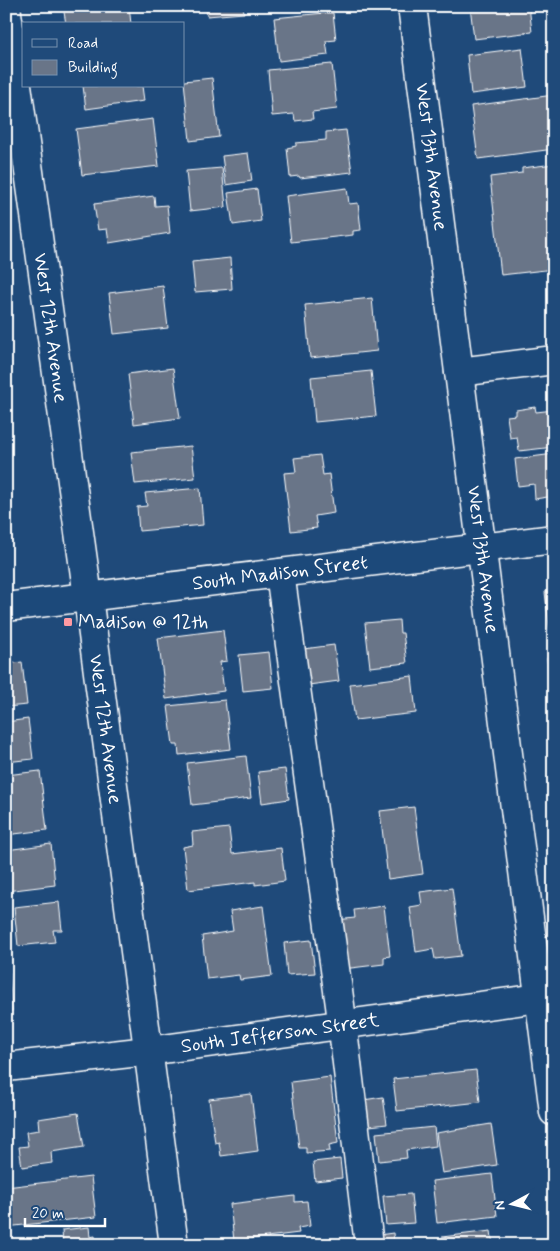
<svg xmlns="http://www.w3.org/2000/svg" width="560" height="1251" font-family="Mynerve,sans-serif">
<rect width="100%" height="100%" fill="#1f4a7a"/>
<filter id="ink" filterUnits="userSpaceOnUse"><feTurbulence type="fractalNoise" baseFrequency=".02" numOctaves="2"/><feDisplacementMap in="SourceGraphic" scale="10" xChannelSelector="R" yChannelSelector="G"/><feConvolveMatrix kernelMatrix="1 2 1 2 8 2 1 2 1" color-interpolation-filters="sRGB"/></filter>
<g filter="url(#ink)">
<!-- building -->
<g fill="#697588" stroke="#fff">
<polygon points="63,6 129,6 131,24 66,24"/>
<polygon points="206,6 243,6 244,13 207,16"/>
<polygon points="470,6 529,6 532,32 474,39"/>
<polygon points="324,13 333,13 336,40 326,41 328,55 279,61 274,18"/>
<polygon points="522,48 527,87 471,94 467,55"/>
<polygon points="332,64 337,109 312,112 313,119 295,121 294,114 272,116 268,70"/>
<polygon points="212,78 219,137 190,141 184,81"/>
<polygon points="83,86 142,86 144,101 86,109"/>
<polygon points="554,95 554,149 478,159 471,106"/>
<polygon points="153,119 159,166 82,175 76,129"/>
<polygon points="346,130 352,172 300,178 299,176 290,177 287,148 296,146 296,143 326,140 326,132"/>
<polygon points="248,153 252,181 226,185 222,156"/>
<polygon points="554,164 554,269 501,275 490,177 522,173 522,168"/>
<polygon points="222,168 226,207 190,211 186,171"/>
<polygon points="347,188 349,204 358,203 361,230 353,231 353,235 291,242 286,196"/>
<polygon points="257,189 261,221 233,225 228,193"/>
<polygon points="154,196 155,206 167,205 170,233 109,243 107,229 98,230 94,204"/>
<polygon points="230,258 232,289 195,292 192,262"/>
<polygon points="163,286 168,328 114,334 109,293"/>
<polygon points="372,298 377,351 310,358 305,305"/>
<polygon points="173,368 180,418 134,424 128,374"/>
<polygon points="371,371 376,416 315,422 311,377"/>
<polygon points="535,407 536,412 554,410 554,447 519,451 517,437 510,438 507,416 516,415 516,410"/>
<polygon points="191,446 195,478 135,484 131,452"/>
<polygon points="554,454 554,496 535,499 534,484 518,486 515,459"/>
<polygon points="320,455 323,475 329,474 334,513 315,516 317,528 291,531 284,473 296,472 294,458"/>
<polygon points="200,488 203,525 139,531 137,507 147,506 145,493"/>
<polygon points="554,591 554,643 551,643 545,592"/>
<polygon points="399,620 400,633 403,633 407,663 370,667 365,623"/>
<polygon points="223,630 227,661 220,662 224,691 166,699 158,638"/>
<polygon points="334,645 339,681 301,686 296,650"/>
<polygon points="269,652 273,688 243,691 239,655"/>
<polygon points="554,657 554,682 549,682 547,658"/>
<polygon points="22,662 27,705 6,707 6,664"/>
<polygon points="412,676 416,713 355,720 350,684"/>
<polygon points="225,700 231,749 179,755 178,745 173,745 168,706"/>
<polygon points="28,719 33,759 6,762 6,722"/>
<polygon points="246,756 251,798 192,805 187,763"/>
<polygon points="285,769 289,799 262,803 258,772"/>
<polygon points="40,771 47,830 6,835 6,775"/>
<polygon points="414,807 423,874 388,879 380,811"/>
<polygon points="229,828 232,854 281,848 285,881 255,885 255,882 188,890 183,847 193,845 192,832"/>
<polygon points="51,844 55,885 6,891 6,850"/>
<polygon points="452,888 461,956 435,959 433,949 416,952 410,907 422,905 420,892"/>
<polygon points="59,902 62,930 53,930 55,942 18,946 14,907"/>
<polygon points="263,906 272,976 240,980 239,975 207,979 202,936 233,931 230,911"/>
<polygon points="384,906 390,956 384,957 384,964 343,969 336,920 355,918 354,910"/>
<polygon points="311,940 315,973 287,975 284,943"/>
<polygon points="9,972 12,1011 6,1012 6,973"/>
<polygon points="476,1070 480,1102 397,1111 393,1079"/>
<polygon points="330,1077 338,1143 329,1145 330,1151 306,1153 306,1148 299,1148 291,1082"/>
<polygon points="251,1094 258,1151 221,1156 219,1142 215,1143 209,1099"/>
<polygon points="383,1097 387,1124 361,1127 357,1101"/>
<polygon points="78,1113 84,1147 51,1152 52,1163 22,1167 19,1147 28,1146 26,1132 39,1130 38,1119"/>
<polygon points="491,1124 497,1165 442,1173 436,1133"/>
<polygon points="434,1127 436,1146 406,1150 407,1158 379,1161 376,1133"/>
<polygon points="340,1159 342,1178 315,1181 313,1162"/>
<polygon points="492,1174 497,1216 437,1223 432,1181"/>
<polygon points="91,1177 96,1217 6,1227 6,1187"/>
<polygon points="411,1194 414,1223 386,1225 383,1196"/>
<polygon points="295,1196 295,1202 307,1201 310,1226 298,1228 299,1233 234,1241 230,1204"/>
<polygon points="89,1227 90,1237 95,1236 96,1245 63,1245 62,1230"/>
<polygon points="491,1231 493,1245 443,1245 442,1237"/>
<polygon points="393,1233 394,1245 373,1245 372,1236"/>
</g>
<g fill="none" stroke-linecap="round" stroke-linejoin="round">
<!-- minor casing -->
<g stroke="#fff" stroke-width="31">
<g id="minor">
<path id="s1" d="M6,6L88,597L174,1245"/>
<path id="s2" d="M412,6L554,1112"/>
<polyline points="459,372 554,360"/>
<polyline points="280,573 340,1005 369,1245"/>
<path id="s3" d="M6,607L554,539"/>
<path id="s4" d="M6,1067L148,1051L554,996"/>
</g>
</g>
<!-- minor -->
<use href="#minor" stroke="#1f4a7a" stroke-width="28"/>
</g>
</g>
<!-- markers -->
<rect fill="#ff9aa2" stroke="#1f4a7a" stroke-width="2" x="63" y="617" width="10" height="10" rx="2.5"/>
<g text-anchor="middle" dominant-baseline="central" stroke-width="4.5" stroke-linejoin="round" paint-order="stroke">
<!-- street labels -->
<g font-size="20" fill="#fff" stroke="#1f4a7a">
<text stroke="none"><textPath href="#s2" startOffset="152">West 13th Avenue</textPath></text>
<text stroke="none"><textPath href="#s1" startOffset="325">West 12th Avenue</textPath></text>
<text stroke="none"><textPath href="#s2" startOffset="558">West 13th Avenue</textPath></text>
<text stroke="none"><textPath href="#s3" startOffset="276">South Madison Street</textPath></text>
<text stroke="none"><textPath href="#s1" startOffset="730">West 12th Avenue</textPath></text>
<text stroke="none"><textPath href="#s4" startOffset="276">South Jefferson Street</textPath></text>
</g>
<!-- poi labels -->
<g font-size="20" fill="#fff" stroke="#1f4a7a" text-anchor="start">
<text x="78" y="622">Madison @ 12th</text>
</g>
</g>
<!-- margin -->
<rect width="560" height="1251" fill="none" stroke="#1f4a7a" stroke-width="25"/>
<rect x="12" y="12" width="535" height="1226" fill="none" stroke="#fff" stroke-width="2" filter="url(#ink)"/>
<!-- legend -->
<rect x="22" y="22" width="162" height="65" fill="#1f4a7a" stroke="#7992af"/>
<rect x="32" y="39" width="25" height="8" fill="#1f4a7a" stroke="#7992af"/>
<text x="68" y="48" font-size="15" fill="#ffffff">Road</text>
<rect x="32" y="60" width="25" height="15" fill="#697588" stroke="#7992af"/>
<text x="68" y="72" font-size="15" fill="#ffffff">Building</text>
<!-- north arrow -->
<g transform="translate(512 1204) rotate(263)" stroke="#1f4a7a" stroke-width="4" paint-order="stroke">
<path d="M0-4L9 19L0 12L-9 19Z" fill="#ffffff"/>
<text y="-8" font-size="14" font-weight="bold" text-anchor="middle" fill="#ffffff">N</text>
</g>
<!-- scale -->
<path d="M25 1218v8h80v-8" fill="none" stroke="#ffffff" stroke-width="2.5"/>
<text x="32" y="1218" font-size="15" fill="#ffffff" stroke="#1f4a7a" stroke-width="4" paint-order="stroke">20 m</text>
</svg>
